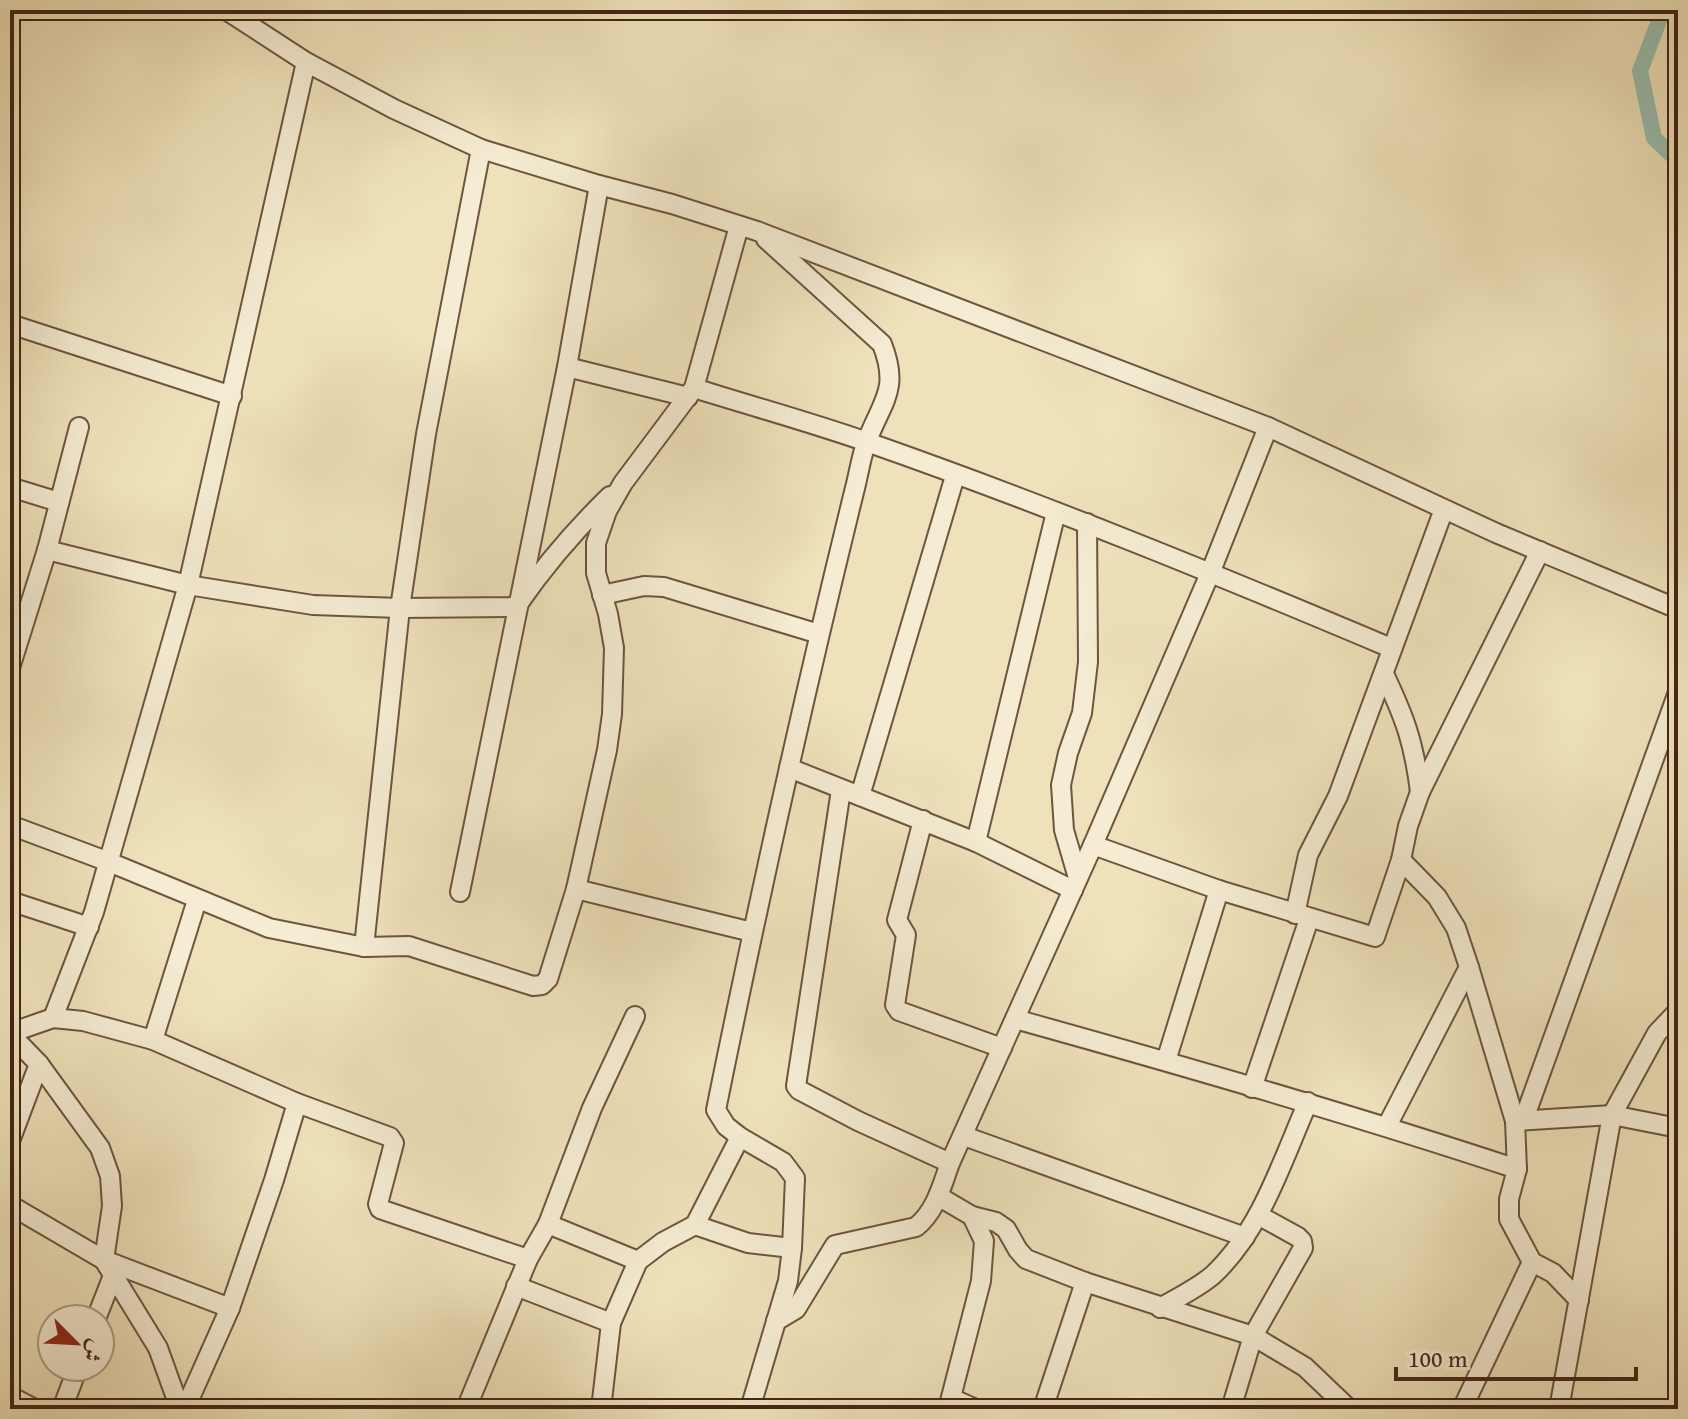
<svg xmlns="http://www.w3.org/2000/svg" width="1688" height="1419" font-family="'Gentium Book Plus',Amiri,serif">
<rect width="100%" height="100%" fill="#efe2bb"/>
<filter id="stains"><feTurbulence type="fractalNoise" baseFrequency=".0025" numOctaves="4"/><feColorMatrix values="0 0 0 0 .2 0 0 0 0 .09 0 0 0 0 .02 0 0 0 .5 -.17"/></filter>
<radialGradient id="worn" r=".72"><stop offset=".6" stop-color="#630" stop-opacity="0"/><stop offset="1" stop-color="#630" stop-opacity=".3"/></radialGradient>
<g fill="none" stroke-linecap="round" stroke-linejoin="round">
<!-- canal -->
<polyline stroke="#9abeb0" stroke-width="16" points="1663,10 1640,71 1654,138 1678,161"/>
<!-- street casing -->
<g stroke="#6d553f" stroke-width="22">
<g id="street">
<polyline points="226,10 306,62 394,109 481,149 599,185 672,204 757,231 1268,427 1496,533 1678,609"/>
<polyline points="10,324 232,396"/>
<polyline points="567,367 688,397"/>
<path d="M694,388C751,406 810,422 867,442C1044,504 1218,575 1391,648"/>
<polyline points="10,487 59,502"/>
<path d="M47,550L188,585L313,605L400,608L516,607C544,566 574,531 610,496"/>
<polyline points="602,595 644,586 664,587 819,634"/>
<polyline points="10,668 47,550 79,427"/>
<path d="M1384,674C1405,718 1414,743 1420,792"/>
<polyline points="789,768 976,842 1073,890"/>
<polyline points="841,790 796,1086 799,1090 858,1121 950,1163"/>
<polyline points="860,796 955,476"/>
<polyline points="923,820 897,920 906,935 895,1005 899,1011 1002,1048"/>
<polyline points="10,825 109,862 269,928 364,947 409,946 533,986 542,985 548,979 576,889 607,750 612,714 614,648 608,614 596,573 596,543 607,511 623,483 694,388 739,226"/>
<polyline points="976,842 1056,512"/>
<polyline points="1093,845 1219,890 1375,937 1401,860 1408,826 1420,792 1540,551"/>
<polyline points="1401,860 1437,897 1456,928 1469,967 1515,1121 1517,1169 1509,1199 1509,1219 1532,1262 1553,1273 1579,1300"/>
<polyline points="1078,878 1064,830 1061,785 1068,753 1082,713 1088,662 1087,523"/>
<polyline points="576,889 752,932"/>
<polyline points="460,892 567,367 599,185"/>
<polyline points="10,901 89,927"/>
<polyline points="1295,914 1308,855 1338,796 1444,509"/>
<polyline points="364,947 400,608 426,434 481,149"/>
<polyline points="53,1018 94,912 188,585 306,62"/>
<path d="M1015,1019C1184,1066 1351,1114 1517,1169"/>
<polyline points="10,1033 53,1018 83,1021 153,1040 297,1103 390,1137 394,1143 378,1204 380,1209 528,1259"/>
<polyline points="10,1034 39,1064 100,1148 110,1176 112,1206 104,1260 158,1348 180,1409"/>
<polyline points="153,1040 197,900"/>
<polyline points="1166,1061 1219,890"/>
<polyline points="1252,1088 1309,919"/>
<polyline points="1524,1119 1678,692"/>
<polyline points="1515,1121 1612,1115 1678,1128"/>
<polyline points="1387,1126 1469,967"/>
<polyline points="964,1136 1245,1237"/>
<polyline points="10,1141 39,1064"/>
<polyline points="938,1196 972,1216 984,1241 981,1281 948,1409"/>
<polyline points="10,1205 104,1260 230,1308"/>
<polyline points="972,1216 996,1222 1006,1229 1018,1250 1026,1259 1085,1282 1253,1336 1305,1367 1349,1409"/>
<polyline points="548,1224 638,1261"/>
<polyline points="695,1225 748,1243 792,1248"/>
<polyline points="516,1286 611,1323"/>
<path d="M1160,1308C1177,1298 1198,1288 1213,1275C1261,1230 1282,1161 1308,1102"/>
<polyline points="96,1319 114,1273"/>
<path d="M776,1321L796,1309L835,1245L916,1227C936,1211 942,1185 950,1163L1093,845L1211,571L1268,427"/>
<polyline points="10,1396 35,1409"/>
<polyline points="951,1398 976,1409"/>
<polyline points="62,1409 78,1367"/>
<polyline points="185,1409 230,1308 274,1180 297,1103"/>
<polyline points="466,1409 528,1259 548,1224 592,1108 635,1016"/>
<polyline points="601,1409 611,1323 638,1261 663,1242 695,1225 740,1137"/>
<path d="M750,1409L788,1281L792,1248L795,1178L783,1162L740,1137L726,1126L716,1110C758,902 804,695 855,488C859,473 861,456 867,441C882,401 900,390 882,344L766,239"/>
<polyline points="1043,1409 1085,1282"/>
<polyline points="1231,1409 1253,1336 1303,1248 1302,1241 1298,1237 1258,1215"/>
<polyline points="1462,1409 1532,1262"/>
<polyline points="1559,1409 1612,1115 1657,1033 1678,1011"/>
</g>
</g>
<!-- street -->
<use href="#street" stroke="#f5ecd3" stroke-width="18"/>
</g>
<!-- margin -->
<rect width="1688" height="1419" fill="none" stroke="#efe2bb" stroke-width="40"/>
<rect x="12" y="12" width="1664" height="1395" fill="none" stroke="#422616" stroke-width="4"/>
<rect x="20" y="20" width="1648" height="1379" fill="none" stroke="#422616" stroke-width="2"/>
<!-- north arrow -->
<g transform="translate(76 1343) rotate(114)"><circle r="38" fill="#f5ecd3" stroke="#ad9d87" stroke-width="2"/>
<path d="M0-6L14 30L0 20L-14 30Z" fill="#8f2418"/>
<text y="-12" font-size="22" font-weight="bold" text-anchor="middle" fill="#422616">ش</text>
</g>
<!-- scale -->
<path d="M1396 1367v12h240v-12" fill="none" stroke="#422616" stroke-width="4"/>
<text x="1408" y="1367" font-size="24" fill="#422616" stroke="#f5ecd3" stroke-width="6" paint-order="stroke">100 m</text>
<rect width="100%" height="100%" filter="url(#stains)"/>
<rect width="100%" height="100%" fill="url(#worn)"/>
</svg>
